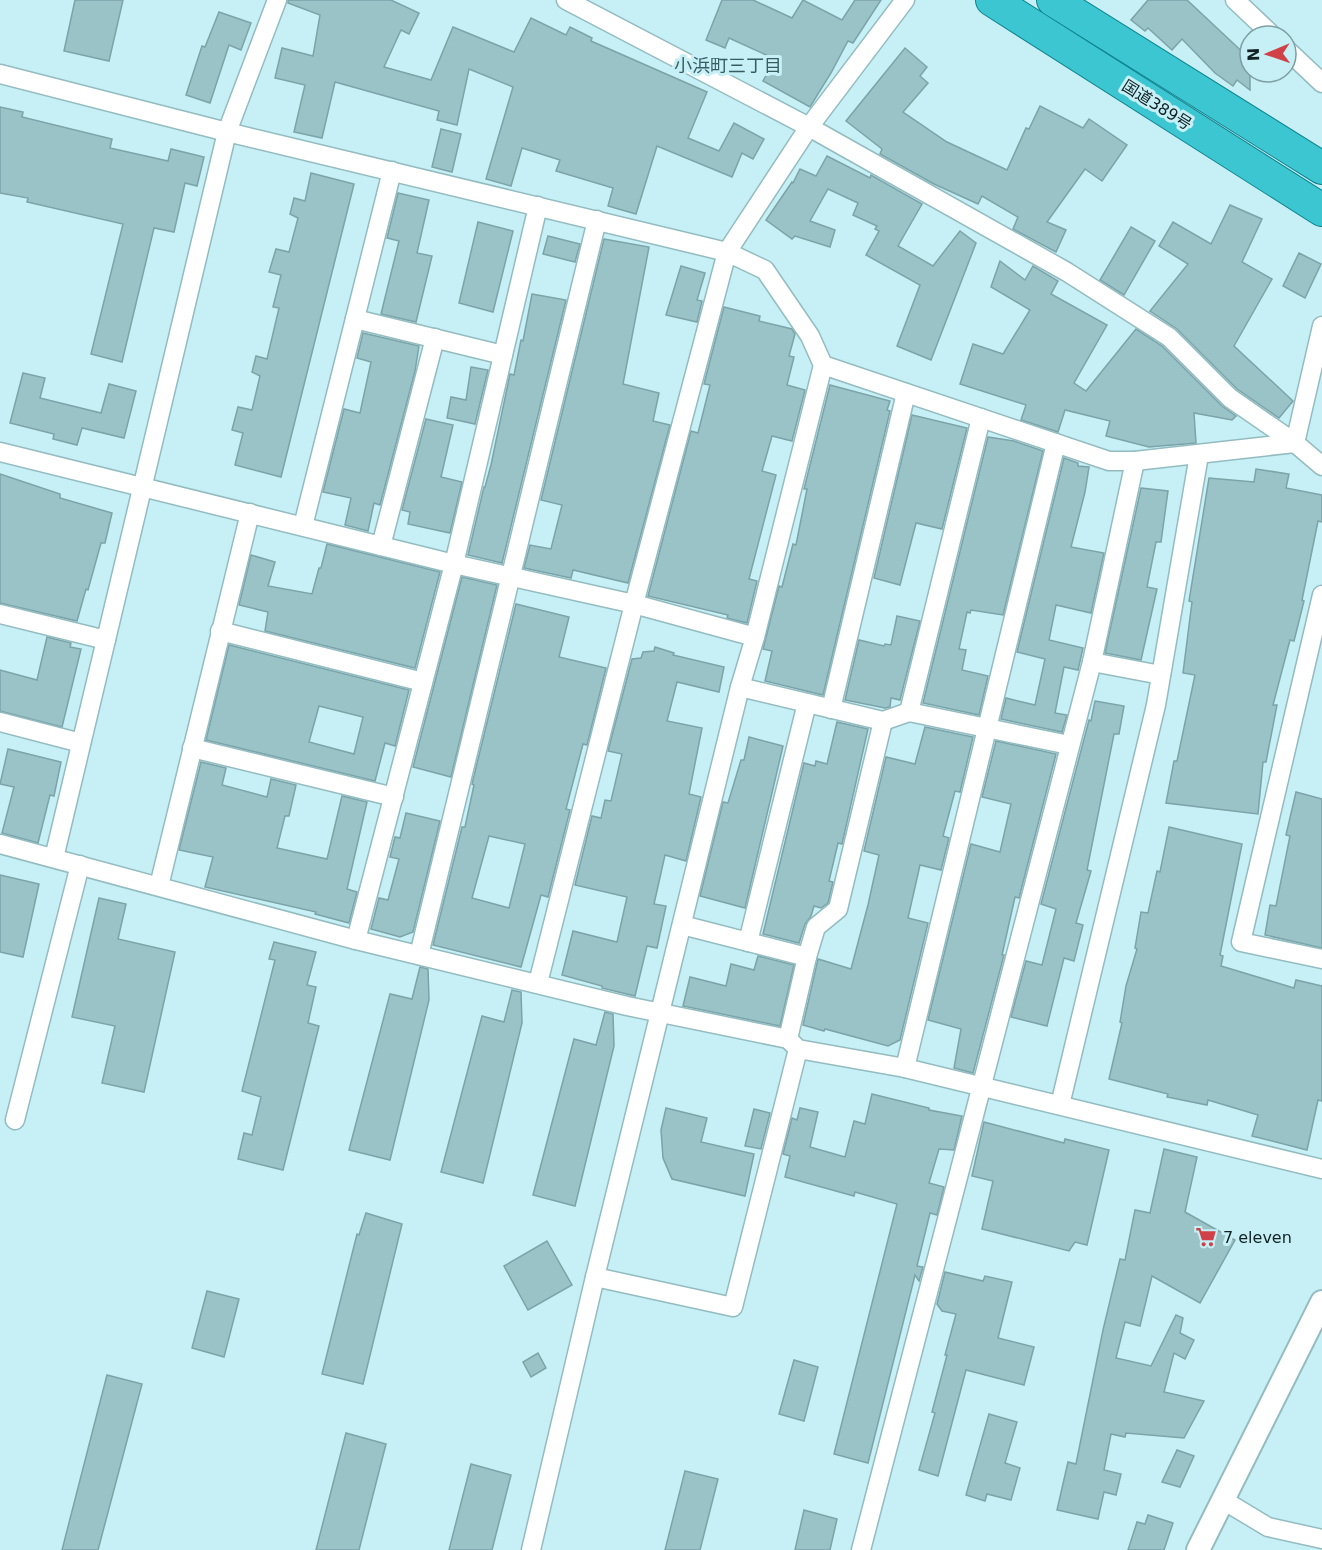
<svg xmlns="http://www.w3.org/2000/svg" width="1322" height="1550" font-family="'DejaVu Sans','Noto Sans JP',sans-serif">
<rect width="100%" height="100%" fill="#c6f0f5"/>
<!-- building -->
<g fill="#9ac3c8" stroke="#7ba3a8" stroke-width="1.5" fill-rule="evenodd">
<polygon points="75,0 123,0 109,61 64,51"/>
<polygon points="288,0 391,0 419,13 409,34 401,30 384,67 431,80 453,27 514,52 531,18 566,35 570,27 592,38 591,41 707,92 688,138 719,151 734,123 764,139 753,159 742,153 732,177 657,146 636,214 608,206 613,188 556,171 560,160 522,148 511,186 486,179 513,87 469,69 457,125 437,120 439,111 335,82 322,138 294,132 305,85 275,78 282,48 313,56 320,15 288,3"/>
<polygon points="722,0 753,0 792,18 803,0 842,20 855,0 881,0 853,43 848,41 831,73 810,107 763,81 775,59 729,38 725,48 706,40"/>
<polygon points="1148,0 1187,0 1250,59 1250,90 1237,80 1233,86 1215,73 1182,39 1172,50 1148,28 1145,31 1131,20"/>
<polygon points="219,12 251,23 241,50 229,45 210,103 186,95 202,46 205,47"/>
<polygon points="905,48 927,67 920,76 928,83 903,112 947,142 1007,170 1026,128 1029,129 1040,106 1083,128 1089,119 1127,145 1102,181 1085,169 1047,222 1066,230 1056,252 1013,229 1018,217 982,196 978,204 934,184 880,154 882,149 846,121"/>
<polygon points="0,107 23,112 22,117 112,139 110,148 168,161 171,149 204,157 197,186 185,183 174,232 154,228 122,362 91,354 123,224 27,202 28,198 0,193"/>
<polygon points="441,129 461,134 452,172 432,167"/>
<polygon points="827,156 870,178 871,175 922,204 898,246 933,266 960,231 976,243 931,360 897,346 920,285 866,255 879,231 875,229 877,226 853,215 858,203 828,189 810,221 835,230 830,247 795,236 792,239 766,220 792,182 793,183 800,169 816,176"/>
<polygon points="311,173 354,184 281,477 235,465 243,433 232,430 238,407 252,410 260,376 252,372 256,356 267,359 279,308 273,307 281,275 269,272 276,249 289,252 298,218 290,214 294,198 305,201"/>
<polygon points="398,193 429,200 417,253 432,256 416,322 381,314 399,241 387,238"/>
<polygon points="1230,205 1262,219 1242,262 1272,279 1234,346 1293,401 1279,418 1237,389 1177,329 1150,311 1188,264 1159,246 1173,222 1211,244"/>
<polygon points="478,222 513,231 493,312 459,303"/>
<polygon points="1131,227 1155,241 1124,295 1100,280"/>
<polygon points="548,236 580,244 575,262 543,254"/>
<polygon points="604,239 649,247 623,384 659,393 653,421 670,425 628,583 573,570 571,578 524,568 530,545 551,549 562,505 541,500"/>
<polygon points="1299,253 1321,264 1305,298 1283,286"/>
<polygon points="1000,261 1025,280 1033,266 1058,281 1051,294 1107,325 1074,383 1086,391 1136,329 1162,346 1222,406 1236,416 1232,420 1194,413 1196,443 1149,447 1106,436 1110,421 1065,410 1058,432 1021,420 1026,405 960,384 973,344 1003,354 1030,310 991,287"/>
<polygon points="681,266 705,273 697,300 702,301 697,322 666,315"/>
<polygon points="532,294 566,300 502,563 468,555 484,487 485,487 491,465 510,374 514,375 521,340 523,341"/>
<polygon points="724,307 760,316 759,321 792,329 795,334 789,356 794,357 787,385 805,390 792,441 772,436 762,471 776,475 749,579 757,581 747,623 727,618 728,615 648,596 691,431 698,433 710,385 704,384"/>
<polygon points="363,333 419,346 415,371 380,505 374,503 368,531 345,525 351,498 323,492 344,409 360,413 371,362 357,358"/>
<polygon points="471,367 488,370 475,424 447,418 451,397 466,400"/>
<polygon points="23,373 45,378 40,398 101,413 109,384 136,391 124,438 82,428 77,445 53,439 54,434 10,423"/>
<polygon points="830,385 890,401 887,410 890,411 823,695 765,681 772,651 763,649 779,586 782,587 793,544 796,545 807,489 804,489"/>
<polygon points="912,415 967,428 942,529 916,523 900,585 874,578"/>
<polygon points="426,419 453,425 441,477 462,482 450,533 408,524 410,512 402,510"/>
<polygon points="988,437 1014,441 1043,451 1003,615 971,610 970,613 967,612 959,649 966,650 962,670 988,676 979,715 923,703"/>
<polygon points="1064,458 1078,463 1078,466 1089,467 1085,492 1071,547 1104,553 1091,613 1056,605 1049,640 1083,648 1078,670 1064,667 1055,713 1067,715 1062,732 1001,719 1006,698 1035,705 1045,659 1017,652"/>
<polygon points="1256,469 1289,474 1286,488 1322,495 1322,522 1318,521 1302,600 1304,601 1294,641 1290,640 1273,705 1277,705 1266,762 1263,762 1258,814 1166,803 1174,761 1177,761 1195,675 1183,673 1192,602 1189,601 1209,478 1254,482"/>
<polygon points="0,474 60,494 60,498 112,513 105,543 101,543 88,590 86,589 77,621 0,603"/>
<polygon points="1141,488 1168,491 1161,542 1156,542 1147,587 1157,589 1141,660 1105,653"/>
<polygon points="327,544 440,572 415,668 265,631 268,612 239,605 251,555 275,562 268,586 312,594 319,568 321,568"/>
<polygon points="462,577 497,585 451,777 413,767"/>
<path d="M516,604L569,617L559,657L606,668L587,745L583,744L566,809L570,810L548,897L541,895L521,967L433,945L462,827H465L474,785L472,784ZM489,836L525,844L509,908L472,898Z"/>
<polygon points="897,616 920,621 900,700 891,698 890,707 885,708 845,700 859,640 884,646 885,644 891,645"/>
<polygon points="47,637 71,643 70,647 81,649 62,727 0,711 0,670 37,680"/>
<path d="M229,645L409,690L395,746L385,743L375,781L206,740ZM319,706L363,717L354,754L309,742Z"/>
<polygon points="655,647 674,653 673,655 724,667 719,692 677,682 667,721 702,728 689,794 701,797 686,861 665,855 654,904 666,906 657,948 647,946 635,996 602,988 602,986 562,975 573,931 617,942 627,897 575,885 592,816 601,818 605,800 611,801 622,754 608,751 632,659 641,658 643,652 654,651"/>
<polygon points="1095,701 1124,706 1119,734 1114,734 1087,870 1091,871 1076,923 1083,925 1074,961 1064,958 1047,1026 1011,1017 1026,961 1042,965 1056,909 1041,904 1089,720 1091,721"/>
<polygon points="837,722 868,729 842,844 838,843 829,881 833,882 828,903 821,908 814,906 811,916 805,924 799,943 763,934 804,763 815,766 816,761 827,764"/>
<polygon points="925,727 973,737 960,792 955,791 943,836 949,838 941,870 920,865 908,918 928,923 900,1040 888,1046 825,1029 824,1031 803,1025 818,959 851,969 868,905 879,855 864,851 886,757 915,764"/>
<polygon points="749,737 783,746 745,908 700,896 723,802 728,803 741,760 744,760"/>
<polygon points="996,741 1056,754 1019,898 1015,897 1002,955 1004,955 973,1073 954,1068 961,1029 928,1020 971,844 1000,852 1011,804 982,797"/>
<polygon points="8,749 61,762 54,796 50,795 38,843 2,833 14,787 0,784"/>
<polygon points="201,762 226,768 222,785 267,797 271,779 296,785 289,816 285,816 277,848 327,859 342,796 367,802 347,889 357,892 349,923 315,914 316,912 205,887 213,857 179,850"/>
<polygon points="1296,792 1322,799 1322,948 1265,935 1270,905 1276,906 1290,836 1286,835"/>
<polygon points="406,813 440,821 413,932 400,937 371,929 379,898 388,900 399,859 390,857 395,837 400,838"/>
<polygon points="1169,827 1242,844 1220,955 1223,956 1221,966 1294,988 1296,980 1322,986 1322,1101 1318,1100 1307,1150 1252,1136 1258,1115 1208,1100 1207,1105 1167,1097 1168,1094 1109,1079 1122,1023 1120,1022 1126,986 1137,949 1135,948 1141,912 1148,913 1157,871 1160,872"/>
<polygon points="0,875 39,884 23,957 0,952"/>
<polygon points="99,898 126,904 118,939 175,952 144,1092 102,1083 115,1026 72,1017"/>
<polygon points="274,942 316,952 307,985 316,987 308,1023 319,1026 283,1170 238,1159 244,1133 252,1135 261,1097 242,1091 275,960 269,959"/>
<polygon points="758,956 794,965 780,1026 683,1006 690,977 726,986 731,964 754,970"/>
<polygon points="420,967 428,969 429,1000 390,1160 349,1150 390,994 412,999"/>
<polygon points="512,990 521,992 522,1023 483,1183 441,1172 482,1016 504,1022"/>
<polygon points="605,1012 613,1014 614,1046 575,1206 533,1195 574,1039 596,1045"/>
<polygon points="872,1094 929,1108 929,1110 962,1116 954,1150 939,1149 929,1183 944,1187 937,1215 930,1213 917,1266 923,1267 919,1281 915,1275 868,1463 834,1454 897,1204 855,1192 854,1196 785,1177 790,1156 783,1154 792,1118 797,1120 800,1108 818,1112 810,1147 845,1157 854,1121 865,1124"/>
<polygon points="666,1108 707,1118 701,1142 754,1154 745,1196 672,1179 663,1158 661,1130"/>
<polygon points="754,1109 770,1113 761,1149 745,1146"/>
<polygon points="984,1122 1064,1143 1065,1139 1109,1150 1087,1245 1075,1242 1069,1251 982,1229 993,1181 972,1176"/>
<polygon points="1164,1149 1197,1157 1185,1212 1235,1240 1200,1303 1152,1276 1140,1326 1125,1322 1116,1358 1151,1366 1176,1315 1183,1318 1180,1333 1194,1340 1185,1359 1174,1353 1164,1392 1204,1401 1184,1438 1126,1433 1125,1437 1111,1434 1104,1470 1121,1474 1116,1495 1104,1492 1098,1519 1057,1510 1068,1462 1076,1464 1103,1330 1120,1259 1125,1260 1135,1210 1150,1213"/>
<polygon points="366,1213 402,1224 363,1384 322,1374 357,1234 359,1235"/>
<polygon points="547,1241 572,1285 528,1310 504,1266"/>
<polygon points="945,1272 983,1281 985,1276 1012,1282 998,1338 1034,1347 1024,1385 966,1370 938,1476 919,1470 935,1413 932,1412 947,1355 945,1355 956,1314 942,1311 937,1304"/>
<polygon points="207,1291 239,1299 224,1357 192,1348"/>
<polygon points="538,1353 546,1368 531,1377 523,1362"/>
<polygon points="794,1360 818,1367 804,1421 779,1414"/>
<polygon points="107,1375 142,1384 98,1550 62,1550"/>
<polygon points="989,1414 1017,1422 1005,1463 1020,1468 1011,1500 987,1494 985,1501 966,1495"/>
<polygon points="346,1433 386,1444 359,1550 316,1550"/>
<polygon points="1177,1450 1194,1456 1180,1487 1162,1482"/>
<polygon points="471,1464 511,1475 492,1550 449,1550"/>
<polygon points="685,1471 718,1479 700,1550 665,1550"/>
<polygon points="804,1510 837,1519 830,1550 795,1550"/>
<polygon points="1148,1515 1173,1523 1164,1550 1128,1550 1137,1522 1145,1524"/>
</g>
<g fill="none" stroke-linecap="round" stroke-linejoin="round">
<!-- minor casing -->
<g stroke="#93bcc1" stroke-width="21">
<g id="minor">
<polyline points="566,0 809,127 1067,272 1169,337 1230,398 1295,443 1322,466"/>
<polyline points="1235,0 1273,36"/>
<polyline points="1286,49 1322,83"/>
<polyline points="0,74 227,132 727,252 765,270 810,336 823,365 755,637 740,687 595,1277 531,1550"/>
<polyline points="355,319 503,355"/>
<polyline points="823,365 1109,461 1135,461 1295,443"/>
<polyline points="1295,443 1322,326"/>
<polyline points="0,452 454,564 634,604 755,637"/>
<polyline points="303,526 392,171"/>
<polyline points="381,546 435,338"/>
<polyline points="1322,595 1241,942 1322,959"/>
<polyline points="0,614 106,640"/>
<polyline points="220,631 423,682"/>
<polyline points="1092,662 1161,675"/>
<polyline points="740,687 883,721 909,712 1069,745"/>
<polyline points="831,709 906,393"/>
<polyline points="909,712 981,418"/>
<polyline points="0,722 81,743"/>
<polyline points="192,748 394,797"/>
<polyline points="0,844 356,940 627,1006 788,1039 798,1049 905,1068 1322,1169"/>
<polyline points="54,858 227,132 277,0"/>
<polyline points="159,886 250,513"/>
<polyline points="682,925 807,957"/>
<polyline points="356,940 454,564 538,206"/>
<polyline points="748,942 807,703"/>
<polyline points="419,955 597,220"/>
<polyline points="538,983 634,604 727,252 809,127 905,0"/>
<polyline points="788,1039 807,957 816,927 838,909 883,721"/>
<polyline points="905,1068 1056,443"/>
<polyline points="1060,1105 1156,705 1199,455"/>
<polyline points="15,1120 80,865"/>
<polyline points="595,1277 733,1307 798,1049"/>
<polyline points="1223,1500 1268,1527 1322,1539"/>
<polyline points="861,1550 1092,662 1135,461"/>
</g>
</g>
<!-- tertiary casing -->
<g stroke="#93bcc1" stroke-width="26">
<polyline id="tertiary" points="1198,1550 1322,1302"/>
</g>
<!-- trunk casing -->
<g stroke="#0e838e" stroke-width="34">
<g id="trunk">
<polyline points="992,0 1322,210"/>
<polyline points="1053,0 1322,168"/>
</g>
</g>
<!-- minor -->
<use href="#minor" stroke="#fff" stroke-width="18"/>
<!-- tertiary -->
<use href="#tertiary" stroke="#fff" stroke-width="22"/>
<!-- trunk -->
<use href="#trunk" stroke="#3cc6d2" stroke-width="32"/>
</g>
<!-- icons -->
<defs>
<g id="supermarket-bare" transform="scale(1.62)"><path d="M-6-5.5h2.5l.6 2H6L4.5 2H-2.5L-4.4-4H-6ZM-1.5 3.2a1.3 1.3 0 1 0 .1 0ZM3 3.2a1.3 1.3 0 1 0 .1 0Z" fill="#d14248" stroke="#c6f0f5" stroke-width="2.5" paint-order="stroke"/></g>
</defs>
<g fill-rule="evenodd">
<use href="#supermarket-bare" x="1206" y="1237"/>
</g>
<g text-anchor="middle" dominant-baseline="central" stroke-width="6" stroke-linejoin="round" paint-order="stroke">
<!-- street labels -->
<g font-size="16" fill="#122224" stroke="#c6f0f5">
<text transform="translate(1157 105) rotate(32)">国道389号</text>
</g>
<!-- poi labels -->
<g font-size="16" fill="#122224" stroke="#c6f0f5" text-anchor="start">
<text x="1223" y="1237">7 eleven</text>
</g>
<!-- neighbourhood labels -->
<g font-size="18" fill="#375d62" stroke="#c6f0f5">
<text x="728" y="65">小浜町三丁目</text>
</g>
</g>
<!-- north arrow -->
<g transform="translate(1268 54) rotate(268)"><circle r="28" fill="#c6f0f5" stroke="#7e9ea1" stroke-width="1.5"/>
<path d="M0-4.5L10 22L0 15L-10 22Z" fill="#d14248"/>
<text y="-9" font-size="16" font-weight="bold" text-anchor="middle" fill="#122224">N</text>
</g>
</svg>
